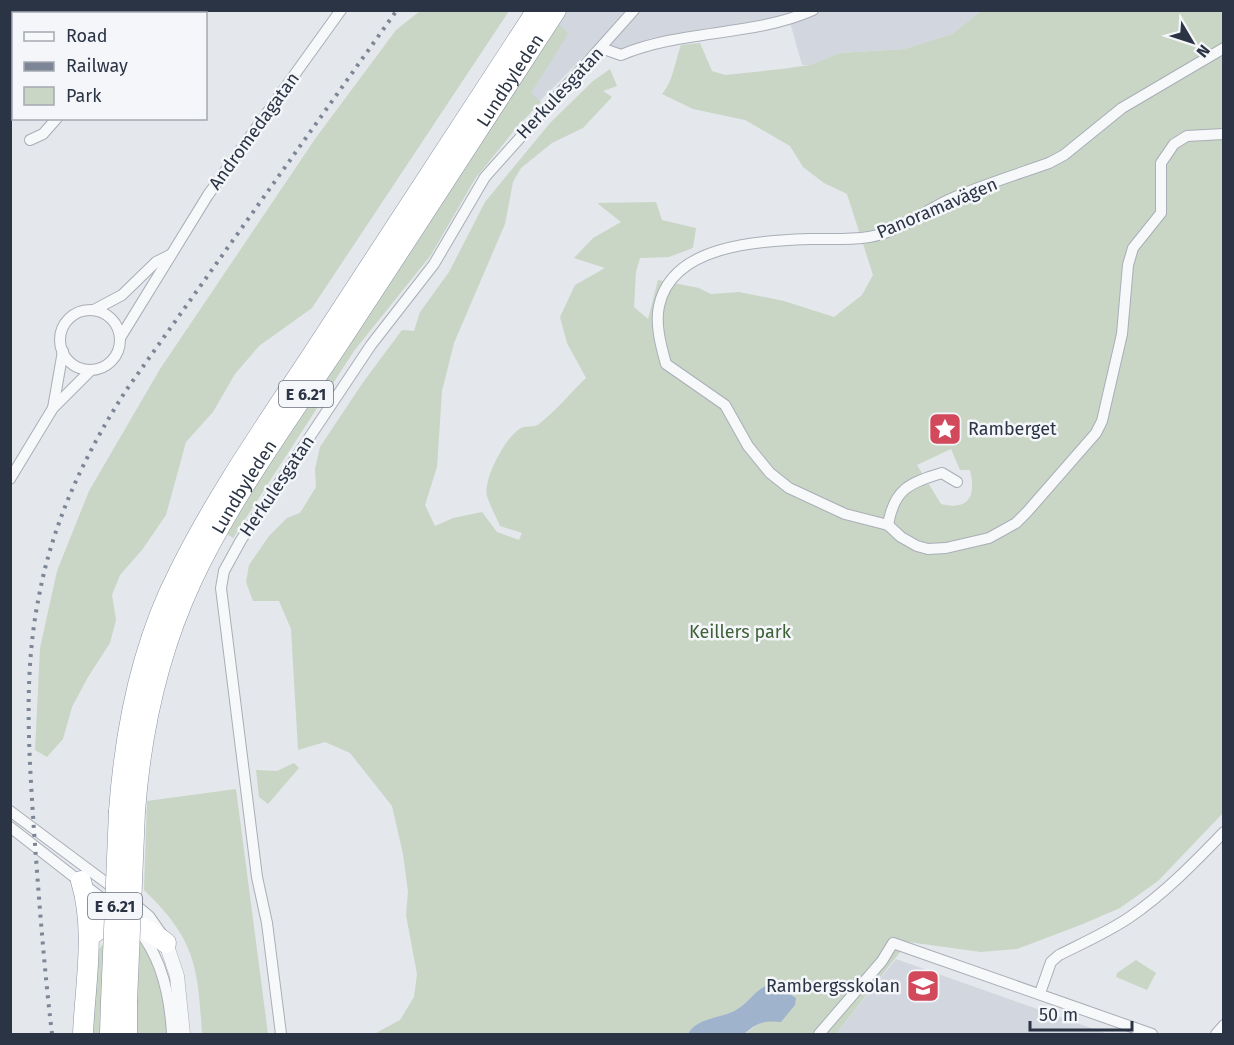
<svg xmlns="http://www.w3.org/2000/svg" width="1234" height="1045" font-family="'Fira Sans',sans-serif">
<rect width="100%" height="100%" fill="#e4e7ec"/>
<!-- built -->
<g fill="#d2d6de">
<polygon points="565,11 981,11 952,34 904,49 840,53 810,65 802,65 791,26 785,17 651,38 619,52 601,39 532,109 510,94"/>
<polygon points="896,959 1108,1034 836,1034"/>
</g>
<!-- green -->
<g fill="#c9d6c5" fill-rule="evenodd">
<polygon points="420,11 509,11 312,308 259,346 235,374 213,412 186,442 166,515 142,550 120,575 112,595 116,620 110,643 88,677 72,707 63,739 47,757 35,750 40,648 57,571 89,491 160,369 315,139 396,30"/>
<path d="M981,11H1223V813L1158,881L1120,908L1083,924L1017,949L981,952L908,942L836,1034H744L796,998L782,987L764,986C755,992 748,1002 739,1008C724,1019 697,1016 688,1034H374L400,1020L414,997L417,974L406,915L408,892L403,854L392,806L350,753L325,742L298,750L291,629L279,601H253L246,582L249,565L269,536L287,518L300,513L316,487L315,469L320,447L364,381L402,330L414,331L420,312L449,272L485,202L550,123L593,81L610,69L617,86L603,91L612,97L583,128L552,143L521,168L513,182L505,224L454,343L442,391L437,467L425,505L435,526L453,518L482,512L497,532L519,540L522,533L500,526C496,516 490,506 487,496C483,479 506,436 521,428C527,425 534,428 539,424C556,411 571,392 586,378L567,343L560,317L575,285L605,268L574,258L593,238L621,222L597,203L656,202L662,220L696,228L693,248L669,257L640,258L636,272L634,307L648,319L658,280L699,288L711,294L739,292L784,301L834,317L862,295L873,275L847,194L824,183L803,167L790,146L745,120L693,109L662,94C673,82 675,61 681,45L700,43L712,71L725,75L782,69L810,65L840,53L904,49L952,34ZM951,449L960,470H970C976,495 970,511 941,504L917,465Z"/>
<polygon points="558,23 568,34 531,93 541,102 517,127 475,179 431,255 354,351 233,538 227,534 273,458"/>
<polygon points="294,763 299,768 268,804 259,797 256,770 277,771"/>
<path d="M236,789L268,1034H202C198,966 195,939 144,890L147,801Z"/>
<path d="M139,940C162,965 164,1003 168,1034H136Z"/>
<polygon points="104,943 102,1034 89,1034 95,954"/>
<polygon points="1136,960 1156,973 1147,990 1116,977 1117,973"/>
</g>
<!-- water -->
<path fill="#9fb4cc" d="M773,982L796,998L795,1005L781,1022C764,1020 757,1023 744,1034H688C697,1016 724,1019 739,1008C752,999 755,989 773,982Z"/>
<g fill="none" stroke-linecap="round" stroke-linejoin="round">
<!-- minor casing -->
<g stroke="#a9aeb7" stroke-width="12">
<g id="minor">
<polyline points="125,14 127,10"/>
<path d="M601,48L621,55C683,29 752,37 813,10"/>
<path d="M1224,48L1122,108L1064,155L1049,163C1018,174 986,184 955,197C925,209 901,232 869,237C850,240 829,239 810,239C760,241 672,244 659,306C655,325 661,346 666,364L725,405L748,446L770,473L789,488L845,514L888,525L901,537L917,546L928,549L946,548L989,538L1016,523L1027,512L1096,433L1102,421L1122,334L1128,265L1133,248L1161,213V163L1174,144L1187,136L1224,134"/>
<polyline points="30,140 43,134 57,118"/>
<polyline points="94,310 122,295 156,262 170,255"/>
<circle cx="90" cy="340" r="30"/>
<polyline points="120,338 208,195 341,10"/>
<polyline points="53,408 63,351"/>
<polyline points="10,479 53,408 91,370"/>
<path d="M888,525C894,489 909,483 942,473L957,482"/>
<polyline points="10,811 116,890"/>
<polyline points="10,827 114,908"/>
<polyline points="131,901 149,916 163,936"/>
<path d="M139,931C163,960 170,998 172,1034"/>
<path d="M1040,993L1051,962L1059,955C1083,943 1108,932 1130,917C1165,893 1194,863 1224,832"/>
<polyline points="281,1034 267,923 257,877 221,588 224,571 241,540 371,345 434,264 485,177 634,10"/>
<polyline points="819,1034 882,961 893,943 1152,1034"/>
<polyline points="1216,1034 1224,1025"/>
</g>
</g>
<!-- tertiary casing -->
<g stroke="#a9aeb7" stroke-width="15">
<polyline id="tertiary" points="166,943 177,976 183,1034"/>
</g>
<!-- motorway casing -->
<g stroke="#8b94a3" stroke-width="21">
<g id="motorway">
<path d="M119,811C125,728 141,646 179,572C222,485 279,407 331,326C400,221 468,115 537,10"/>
<path id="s1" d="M135,811C141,731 158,653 192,580C232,494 298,406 350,326C419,221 487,116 556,10"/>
<path d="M81,881C96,931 85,984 83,1034"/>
<path d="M89,937C116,912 140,923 166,943"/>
<polyline points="110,1034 111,1002"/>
<polyline points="127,1034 127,1002"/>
</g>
</g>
<!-- minor -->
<use href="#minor" stroke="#f7f8fa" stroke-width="10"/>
<!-- tertiary -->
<use href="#tertiary" stroke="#f7f8fa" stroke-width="14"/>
<!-- motorway -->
<use href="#motorway" stroke="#fff" stroke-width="20"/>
<!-- rail -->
<path stroke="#7d8696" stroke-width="4" stroke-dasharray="3 6" stroke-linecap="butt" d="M52,1034C44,967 39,899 34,831C29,753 23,674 39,596C53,521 86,452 127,389L397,10"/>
<!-- motorway-bridge casing -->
<g stroke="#8b94a3" stroke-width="21" stroke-linecap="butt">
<g id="motorway-bridge">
<polyline points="111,1002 119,811"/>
<polyline points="127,1002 135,811"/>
</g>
</g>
<!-- motorway-bridge -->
<use href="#motorway-bridge" stroke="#fff" stroke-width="20"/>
</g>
<!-- icons -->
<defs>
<g id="sight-square" transform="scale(1.725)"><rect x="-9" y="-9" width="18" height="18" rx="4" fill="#d1495b" stroke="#f4f6f9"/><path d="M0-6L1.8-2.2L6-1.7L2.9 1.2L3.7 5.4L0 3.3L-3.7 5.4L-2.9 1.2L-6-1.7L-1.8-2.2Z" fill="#fff"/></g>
<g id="school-square" transform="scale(1.725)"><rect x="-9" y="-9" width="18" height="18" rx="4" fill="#d1495b" stroke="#f4f6f9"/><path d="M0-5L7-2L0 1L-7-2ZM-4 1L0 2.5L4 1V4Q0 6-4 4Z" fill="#fff"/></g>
</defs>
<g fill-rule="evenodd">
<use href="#sight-square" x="945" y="429"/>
<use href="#school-square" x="923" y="986"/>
</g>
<g text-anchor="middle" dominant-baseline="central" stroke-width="5" stroke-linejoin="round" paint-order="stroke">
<!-- shield labels -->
<g fill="#f4f6f9" stroke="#676e7b" stroke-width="1.5">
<rect x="279" y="381" width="54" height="26" rx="4.5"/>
<rect x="88" y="893" width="54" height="26" rx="4.5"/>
</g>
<g font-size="16" font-weight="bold" fill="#2b3445">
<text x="306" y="394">E 6.21</text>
<text x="115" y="906">E 6.21</text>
</g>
<!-- street labels -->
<g font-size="18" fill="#2b3445" stroke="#f4f6f9">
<text stroke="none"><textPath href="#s1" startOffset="832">Lundbyleden</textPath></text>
<text transform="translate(560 93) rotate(-47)">Herkulesgatan</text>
<text transform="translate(254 131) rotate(-54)">Andromedagatan</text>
<text transform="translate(937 208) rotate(-23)">Panoramavägen</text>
<text transform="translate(277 486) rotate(-56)">Herkulesgatan</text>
<text stroke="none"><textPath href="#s1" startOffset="346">Lundbyleden</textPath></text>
</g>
<!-- poi labels -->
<g font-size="18" fill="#2b3445" stroke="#f4f6f9" text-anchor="start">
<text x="968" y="429">Ramberget</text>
<text x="900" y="986" text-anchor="end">Rambergsskolan</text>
</g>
<!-- park labels -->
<g font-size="18" fill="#3f6138" stroke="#f4f6f9">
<text x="740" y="632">Keillers park</text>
</g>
</g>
<!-- border -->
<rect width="1234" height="1045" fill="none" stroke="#2b3445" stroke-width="24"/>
<!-- legend -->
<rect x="12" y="12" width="195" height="108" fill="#f4f6f9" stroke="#a4a8b1" stroke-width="1.5"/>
<rect x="24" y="32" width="30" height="9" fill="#f7f8fa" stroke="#a4a8b1" stroke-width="1.5"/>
<text x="66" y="42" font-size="18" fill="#2b3445">Road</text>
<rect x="24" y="62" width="30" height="9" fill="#7d8696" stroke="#a4a8b1" stroke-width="1.5"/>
<text x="66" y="72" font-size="18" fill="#2b3445">Railway</text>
<rect x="24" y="87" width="30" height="18" fill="#c9d6c5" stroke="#a4a8b1" stroke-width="1.5"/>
<text x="66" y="102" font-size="18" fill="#2b3445">Park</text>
<!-- north arrow -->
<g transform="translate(1192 42) rotate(129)" stroke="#f4f6f9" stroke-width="4.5" paint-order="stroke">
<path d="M0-4.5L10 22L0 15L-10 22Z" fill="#2b3445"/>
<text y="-9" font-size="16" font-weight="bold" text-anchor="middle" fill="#2b3445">N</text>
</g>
<!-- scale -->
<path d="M1030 1021v9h102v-9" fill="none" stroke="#2b3445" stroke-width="3"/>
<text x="1039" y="1021" font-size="18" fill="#2b3445" stroke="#f4f6f9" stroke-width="4.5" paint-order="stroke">50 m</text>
</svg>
